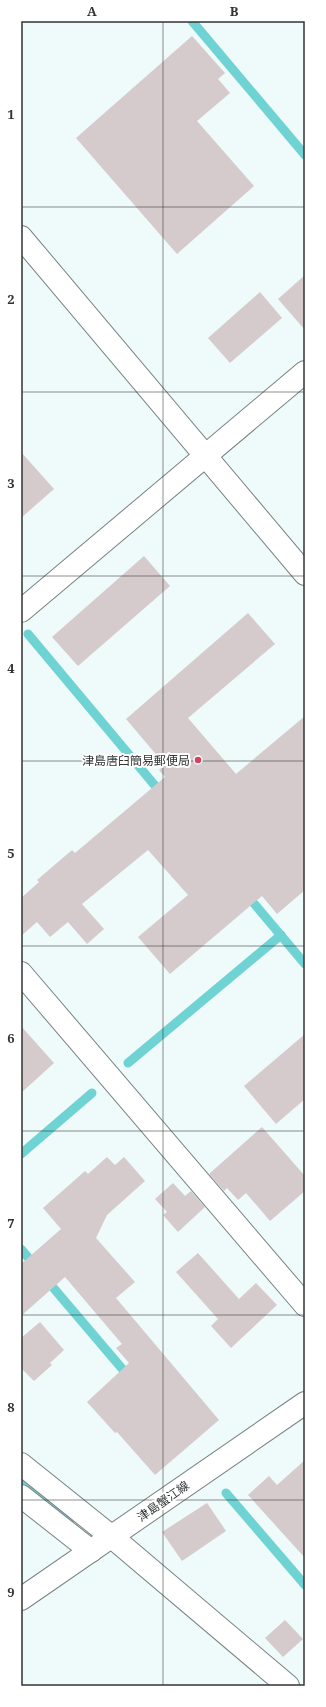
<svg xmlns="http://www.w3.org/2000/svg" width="326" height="1707" font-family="'Noto Serif','Noto Sans JP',serif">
<rect width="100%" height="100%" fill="#effafa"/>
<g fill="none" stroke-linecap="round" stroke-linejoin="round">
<!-- stream -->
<g stroke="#6fd2d3" stroke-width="9">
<polyline points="192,21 305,155"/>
<polyline points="28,634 162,794"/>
<polyline points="246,894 305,964"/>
<polyline points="128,1063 281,935"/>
<polyline points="21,1154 92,1093"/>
<polyline points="21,1249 36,1267"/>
<polyline points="45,1278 130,1378"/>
<polyline points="21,1479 71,1519"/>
<polyline points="226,1493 305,1585"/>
</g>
</g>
<!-- building -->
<g fill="#d5cbcc">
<polygon points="192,36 225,73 218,79 230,93 197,121 254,186 177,254 76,138"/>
<polygon points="305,275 305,330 278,299"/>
<polygon points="260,292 282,318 230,363 208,338"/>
<polygon points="21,452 54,489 21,518"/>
<polygon points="144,556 170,586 78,666 52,637"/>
<polygon points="248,613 275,644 188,718 236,774 305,716 305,890 277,914 262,896 170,974 138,937 188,895 148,850 82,904 104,929 87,944 68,922 50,937 37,922 21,936 21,898 39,882 37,880 72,850 75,853 165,777 159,770 165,765 126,719"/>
<polygon points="21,1026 54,1063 21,1093"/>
<polygon points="305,1034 305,1099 276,1124 244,1086"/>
<polygon points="262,1127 305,1176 305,1191 270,1221 246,1193 238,1200 227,1188 224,1191 209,1174"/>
<polygon points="107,1157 115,1165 124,1157 145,1181 107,1215 96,1238 135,1282 116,1298 219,1420 155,1475 117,1432 115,1433 87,1402 129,1363 116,1348 122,1344 65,1277 21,1316 21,1264 61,1229 43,1208 85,1171 88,1174"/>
<polygon points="173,1183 185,1196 191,1191 205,1207 178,1232 163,1215 167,1212 155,1199"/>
<polygon points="198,1253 239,1299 256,1283 277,1305 231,1348 211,1326 218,1319 176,1272"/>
<polygon points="40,1322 64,1350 50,1363 52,1365 34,1381 21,1368 21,1338"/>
<polygon points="305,1460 305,1558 248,1495 269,1476 277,1485"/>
<polygon points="207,1503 226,1531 182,1561 162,1532"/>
<polygon points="285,1620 303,1639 283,1657 265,1638"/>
</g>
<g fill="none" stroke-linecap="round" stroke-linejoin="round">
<!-- street casing -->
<g stroke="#788282" stroke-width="24">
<g id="street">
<polyline points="21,611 305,372"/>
<polyline points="21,973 305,1305"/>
<polyline points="21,1464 112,1537 288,1686"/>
<polyline points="21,1496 91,1551"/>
</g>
</g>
<!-- secondary casing -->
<g stroke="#788282" stroke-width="24">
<g id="secondary">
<polyline points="21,237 305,574"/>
<polyline points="21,1599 305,1403"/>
</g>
</g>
<!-- street -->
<use href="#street" stroke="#fff" stroke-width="22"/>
<!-- secondary -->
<use href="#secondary" stroke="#fff" stroke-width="22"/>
</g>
<!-- grid -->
<path fill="none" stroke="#313535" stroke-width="1" stroke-opacity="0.55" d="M163,21V1686M21,207H305M21,392H305M21,576H305M21,761H305M21,946H305M21,1131H305M21,1315H305M21,1500H305"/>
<!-- markers -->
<circle fill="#d34360" stroke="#fff" stroke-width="1.5" cx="198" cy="760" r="4"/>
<g text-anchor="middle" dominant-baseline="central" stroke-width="4" stroke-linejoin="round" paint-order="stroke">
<!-- poi labels -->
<g font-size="12" fill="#313535" stroke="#fff" text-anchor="end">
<text x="190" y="760">津島唐臼簡易郵便局</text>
</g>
<!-- street labels -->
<g font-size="12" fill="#313535" stroke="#fff">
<text transform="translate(163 1501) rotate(-35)">津島蟹江線</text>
</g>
</g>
<!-- border -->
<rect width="326" height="1707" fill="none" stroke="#ffffff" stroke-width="44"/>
<rect x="22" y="22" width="282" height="1663" fill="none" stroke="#313535" stroke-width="1.5"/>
<g font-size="13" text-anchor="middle" font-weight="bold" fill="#313535">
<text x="92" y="16">A</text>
<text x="234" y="16">B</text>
<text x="11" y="119">1</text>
<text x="11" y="304">2</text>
<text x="11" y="488">3</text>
<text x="11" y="673">4</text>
<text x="11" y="858">5</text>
<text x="11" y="1043">6</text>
<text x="11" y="1228">7</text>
<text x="11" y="1412">8</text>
<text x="11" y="1597">9</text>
</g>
</svg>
